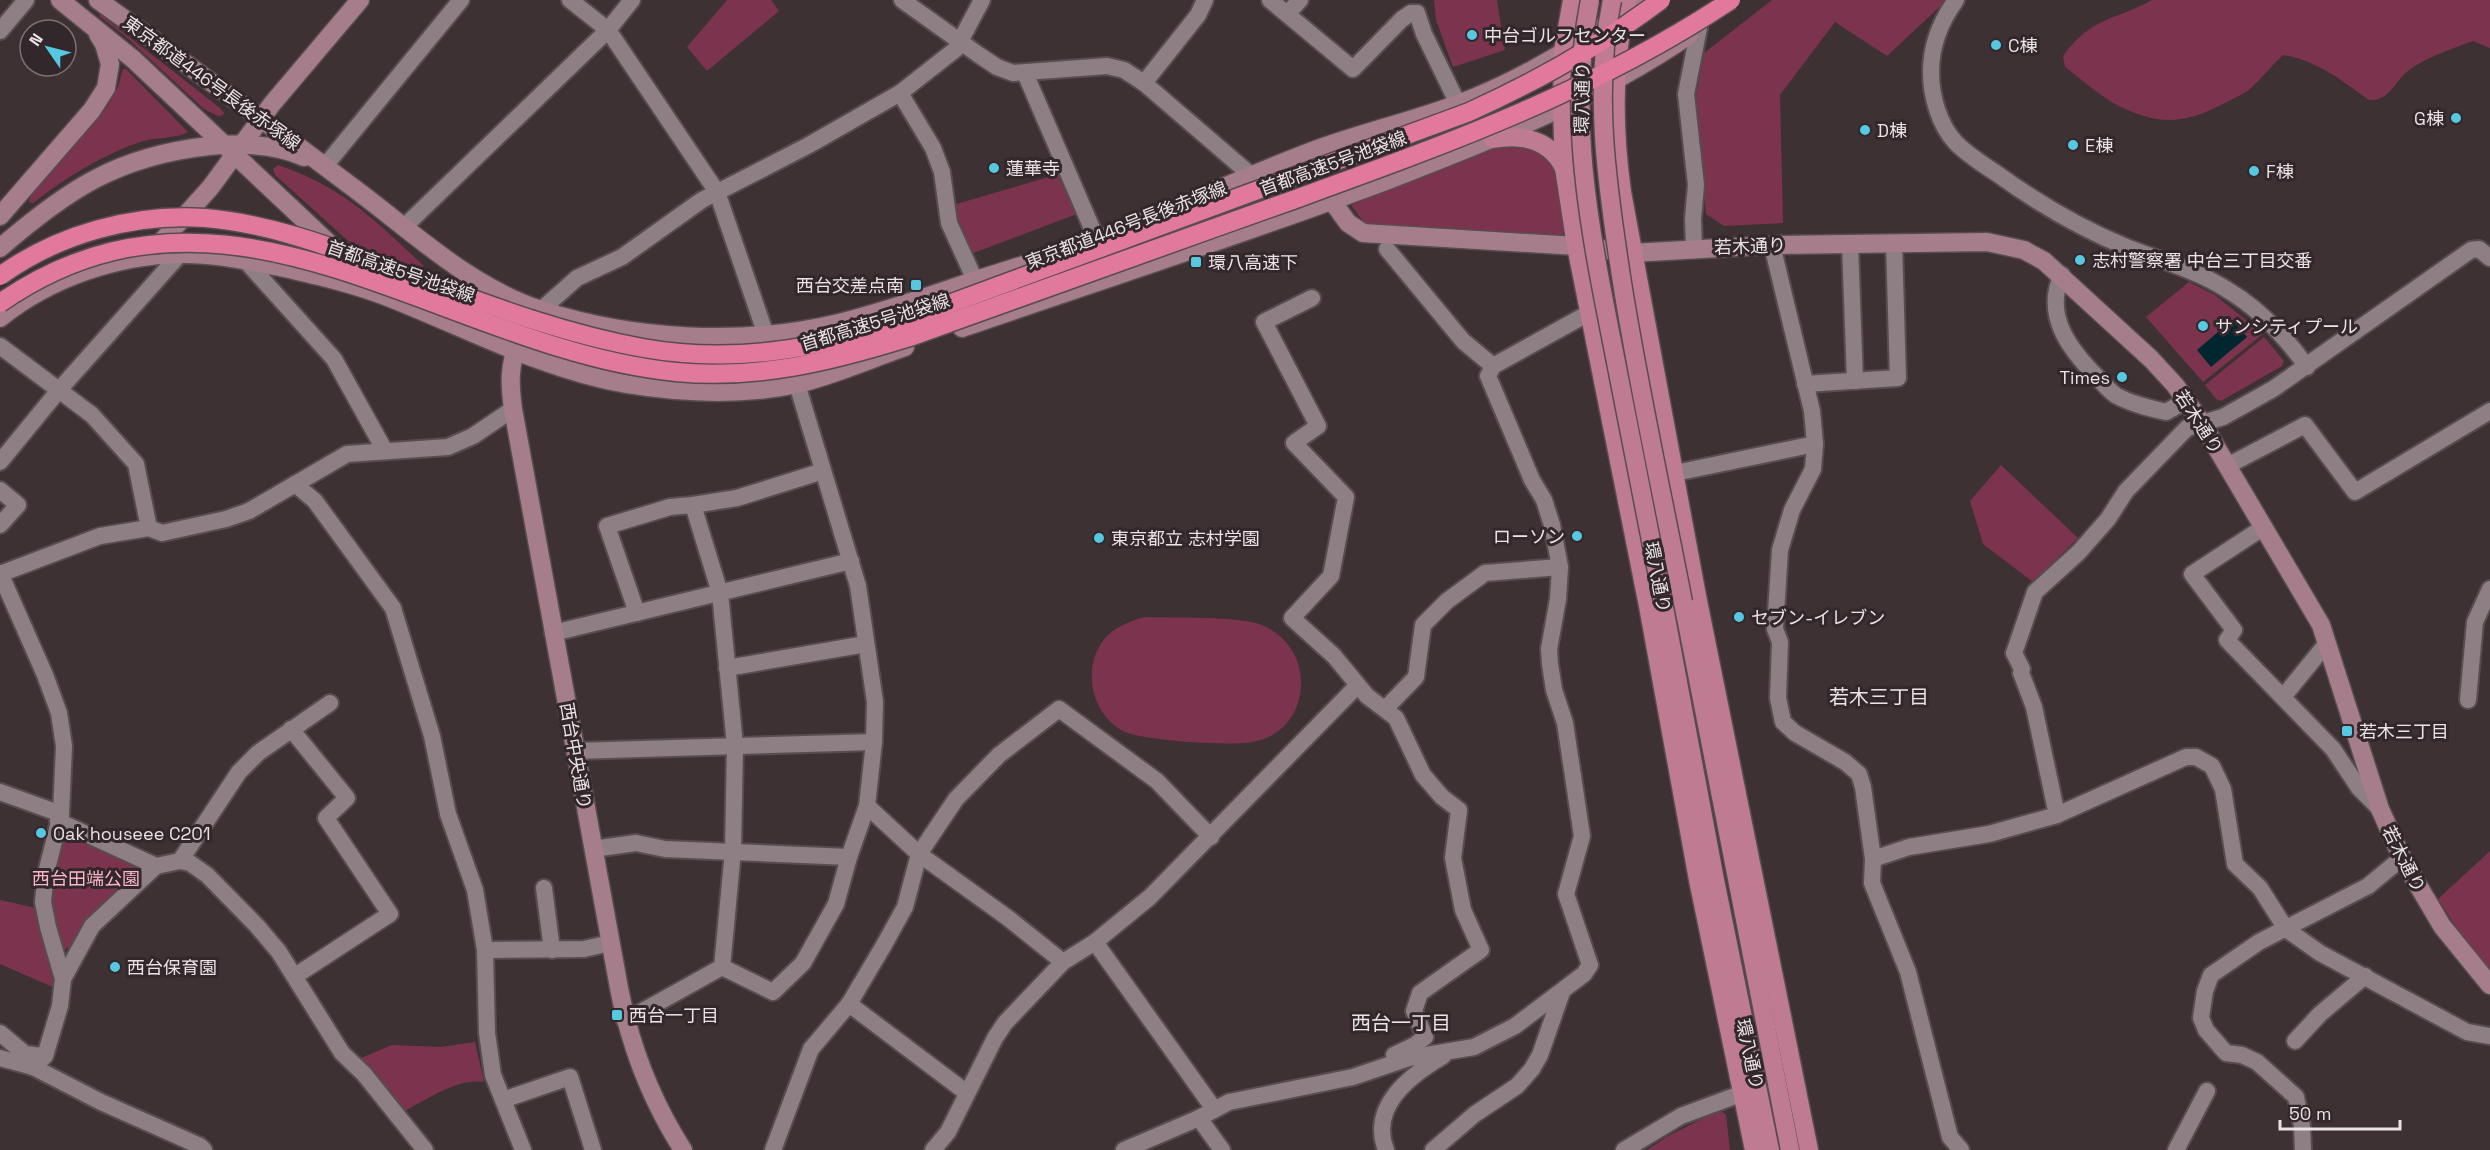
<svg xmlns="http://www.w3.org/2000/svg" width="2490" height="1150" font-family="'Space Grotesk','Noto Sans JP',sans-serif">
<rect width="100%" height="100%" fill="#3d3134"/>
<!-- green -->
<g fill="#7c334e">
<polygon points="727,0 771,0 779,11 707,71 687,47"/>
<polygon points="1434,0 1497,0 1505,50 1453,67 1436,20"/>
<polygon points="1772,0 1947,0 1887,56 1835,22 1780,95 1783,223 1724,226 1706,214 1696,96 1704,53"/>
<path d="M2152,0H2490V48L2473,41C2452,49 2426,57 2408,71C2394,82 2390,101 2369,100C2342,81 2317,60 2283,55C2272,65 2262,78 2251,88C2243,95 2232,99 2223,104C2190,121 2166,126 2130,111C2106,102 2085,82 2065,67L2063,56C2092,16 2114,21 2152,0Z"/>
<polygon points="100,14 220,108 224,113 223,115 218,116 204,109 125,36 99,16"/>
<path d="M123,69H126L188,132C176,139 157,137 143,141C104,154 66,177 33,203L29,202L31,195L107,107L118,87Z"/>
<polygon points="1528,142 1555,160 1565,228 1562,239 1368,228 1351,205 1496,143"/>
<path d="M278,165C343,187 375,220 424,266L396,284L275,175L273,169Z"/>
<polygon points="1059,174 1077,214 971,254 954,222 953,205"/>
<polygon points="2189,282 2215,295 2263,334 2203,382 2146,317"/>
<polygon points="2264,337 2284,361 2282,366 2221,401 2216,399 2205,385"/>
<polygon points="2001,465 2078,538 2033,582 1983,544 1970,501"/>
<path d="M1145,617C1172,618 1240,616 1262,625C1321,650 1311,737 1247,743C1224,745 1139,741 1121,730C1089,711 1081,662 1108,635C1119,625 1131,621 1145,617Z"/>
<polygon points="68,832 141,864 142,874 76,945 62,950 49,908 59,840"/>
<polygon points="2490,851 2490,970 2463,938 2438,899"/>
<polygon points="0,900 36,908 55,988 0,964"/>
<path d="M475,1042L484,1082C457,1078 426,1100 403,1112L361,1058L392,1045L441,1047Z"/>
<polygon points="1720,1110 1726,1115 1730,1150 1647,1150 1668,1136"/>
</g>
<!-- water -->
<polygon fill="#00272f" points="2232,320 2247,337 2211,367 2197,350"/>
<g fill="none" stroke-linecap="round" stroke-linejoin="round">
<!-- street casing -->
<g stroke="#574d50" stroke-width="20">
<g id="street">
<polyline points="570,0 608,30 717,192 766,335"/>
<polyline points="902,0 979,55 997,67 1013,73 1107,66 1124,70 1144,83 1252,176"/>
<polyline points="1270,0 1353,69 1402,19 1411,13 1417,13 1424,34 1458,104"/>
<path d="M1956,0C1940,22 1931,45 1931,72C1931,96 1939,125 1956,143C1968,155 1982,164 1996,173C2036,202 2080,228 2126,247C2159,260 2196,270 2226,289C2260,309 2285,336 2307,367"/>
<polyline points="1287,14 1300,0"/>
<polyline points="0,31 26,0"/>
<polyline points="1025,73 1097,240"/>
<polyline points="1144,83 1198,15 1205,0"/>
<polyline points="900,93 933,148 942,172 949,223 975,280"/>
<polyline points="325,166 461,0"/>
<polyline points="405,226 608,30 632,0"/>
<polyline points="1850,244 1855,381"/>
<polyline points="1772,245 1812,411 1815,444 1813,469 1792,510 1780,550 1775,629 1780,642 1778,698 1783,722 1795,733 1845,762 1859,774 1863,787 1873,859 1872,883 1908,972 1950,1137 1961,1150"/>
<polyline points="1387,249 1463,341 1493,366 1589,313 1602,310"/>
<polyline points="1694,249 1693,219 1696,185 1686,94 1699,28"/>
<polyline points="245,260 334,359 385,451"/>
<path d="M2062,275C2043,315 2070,350 2097,377C2103,383 2110,392 2117,396C2132,404 2149,408 2166,412L2187,400"/>
<polyline points="1312,298 1264,322 1318,426 1294,443 1346,497 1331,576 1292,618 1334,656 1367,696 1396,718 1423,775 1442,797 1459,810 1453,858 1463,910 1481,950 1420,993 1414,1011 1425,1037 1415,1045 1394,1055"/>
<polyline points="541,310 577,278 622,257 702,200 809,145 900,93 956,49 982,0"/>
<polyline points="0,346 92,415 136,464 149,528"/>
<polyline points="1805,384 1898,378 1894,243"/>
<polyline points="0,462 59,390 180,254"/>
<polyline points="2227,466 2305,425 2355,492 2490,411"/>
<polyline points="1675,473 1815,444"/>
<polyline points="295,484 315,501 393,608 432,736 448,814 475,890 485,950 487,1033 493,1075 523,1150"/>
<polyline points="0,490 18,505 0,525"/>
<polyline points="2264,527 2192,574 2234,630 2227,640 2333,749 2359,788 2380,809"/>
<polyline points="0,573 45,675 59,713 64,746 61,814 46,873 43,902 48,927 63,979 60,1006 45,1056 33,1067"/>
<polyline points="0,574 100,536 149,528 162,533 226,519 249,511 347,454 448,447 473,436 513,409"/>
<polyline points="637,613 607,526 670,507 693,505"/>
<polyline points="553,633 851,561"/>
<polyline points="727,668 866,644"/>
<polyline points="2283,697 2327,643"/>
<polyline points="2468,700 2475,622 2490,589"/>
<polyline points="330,703 258,753 239,772 180,861 190,863 207,875 257,926 279,952 342,1053 364,1074 425,1150"/>
<polyline points="1385,709 1416,677 1423,625 1447,601 1485,573 1560,567"/>
<polyline points="291,729 347,798 326,818 390,914 295,976"/>
<polyline points="575,751 874,742"/>
<polyline points="0,792 61,814"/>
<polyline points="867,806 919,854 1008,918 1063,962"/>
<polyline points="2057,815 2034,707 2021,673 2022,669 2014,653 2035,592 2079,552 2108,519 2126,491 2187,428 2223,417 2273,389 2471,250 2479,249 2490,258"/>
<polyline points="58,821 156,866 180,861"/>
<polyline points="593,849 636,843 665,849 849,857"/>
<polyline points="1873,859 1909,847 1989,834 2057,815 2186,757 2196,757 2212,766 2223,789 2235,864 2260,888 2286,929 2320,953 2467,1032 2490,1036"/>
<polyline points="544,888 552,950"/>
<polyline points="1095,942 1214,1109"/>
<polyline points="485,950 584,949 610,943"/>
<polyline points="722,967 773,992 803,963 836,904 849,857 867,806 874,742 875,702 858,586 797,384"/>
<polyline points="63,979 92,926 156,866"/>
<polyline points="849,1004 967,1093"/>
<polyline points="625,1021 722,967 733,851 735,745 720,593 693,505 737,498 823,471"/>
<polyline points="0,1033 25,1054 42,1056"/>
<polyline points="2295,1041 2320,1014 2365,976"/>
<polyline points="0,1058 33,1067 101,1102 200,1146 204,1150"/>
<polyline points="503,1100 570,1077 593,1150"/>
<polyline points="1199,1118 1222,1150"/>
<polyline points="773,1150 811,1049 849,1004 884,945 905,907 919,854 956,799 999,755 1059,709 1157,781 1211,837"/>
<polyline points="933,1150 948,1132 995,1038 1005,1023 1063,962 1095,942 1150,897 1357,686"/>
<polyline points="1124,1150 1199,1118 1229,1102 1353,1077 1409,1058 1474,1047 1515,1026 1584,974 1590,965 1566,894 1582,836 1565,723 1554,690 1550,664 1549,649 1558,599 1560,567 1552,525 1544,500 1532,480 1488,376 1493,366"/>
<path d="M1386,1150C1369,1107 1409,1076 1443,1056"/>
<polyline points="1433,1150 1475,1114 1517,1086 1532,1069 1540,1055 1562,992"/>
<polyline points="1624,1150 1681,1116 1743,1093"/>
<polyline points="2176,1150 2207,1091"/>
<polyline points="2303,1150 2302,1126 2296,1097 2257,1062 2242,1055 2226,1053 2206,1030 2201,1018 2205,991 2211,975 2259,942 2368,886 2402,858"/>
</g>
</g>
<!-- secondary casing -->
<g stroke="#574d50" stroke-width="21">
<g id="secondary">
<polyline points="60,0 133,59 335,249"/>
<path d="M98,0C184,62 270,125 355,189C414,233 470,287 541,310C634,340 744,346 839,323C883,312 927,297 970,282C1013,268 1058,255 1101,239C1173,210 1243,177 1315,150C1361,133 1409,122 1455,105C1522,81 1584,41 1642,0"/>
<polyline points="1332,201 1348,223 1363,233 1576,246 1632,253 1772,245 1987,242 2024,250 2044,261 2151,359 2175,385 2202,423 2321,625 2380,809 2402,858 2442,926 2490,985"/>
<polyline points="0,216 92,110 106,88 110,64 104,44 98,34"/>
<path d="M0,248C68,189 118,156 209,146C240,143 275,144 304,157"/>
<polyline points="153,251 210,188 272,104 360,0"/>
<path d="M0,318C50,278 117,255 181,254C214,253 247,261 280,267C315,275 351,283 385,296C465,327 541,369 626,384C681,393 742,396 797,384C832,376 870,359 905,347"/>
<path d="M962,328C1105,279 1250,232 1391,179C1495,139 1597,98 1689,35"/>
<path d="M520,343C508,362 510,387 513,409L619,988C630,1045 651,1100 683,1150"/>
</g>
</g>
<!-- primary casing -->
<g stroke="#574d50" stroke-width="21">
<g id="primary">
<polyline points="1572,0 1563,51 1562,108 1564,168 1576,246 1648,606 1698,880 1754,1150"/>
<path d="M1627,0C1612,64 1613,127 1622,192L1697,596L1809,1150"/>
<path d="M1493,139C1522,134 1550,139 1564,168"/>
<polyline points="1663,602 1715,880 1770,1150"/>
<polyline points="1683,602 1790,1150"/>
</g>
</g>
<!-- street -->
<use href="#street" stroke="#8d7f83" stroke-width="16"/>
<!-- secondary -->
<use href="#secondary" stroke="#a67d8a" stroke-width="18"/>
<!-- primary -->
<use href="#primary" stroke="#bf7b92" stroke-width="18"/>
<!-- primary-bridge casing -->
<g stroke="#574d50" stroke-width="21" stroke-linecap="butt">
<g id="primary-bridge">
<path d="M1590,0C1566,118 1591,236 1614,352C1630,435 1647,518 1663,602"/>
<path d="M1612,0C1593,91 1607,185 1621,276C1638,385 1662,493 1683,602"/>
</g>
</g>
<!-- highway-bridge casing -->
<g stroke="#574d50" stroke-width="21" stroke-linecap="butt">
<g id="highway-bridge">
<path d="M0,276C58,234 134,213 205,218C266,223 326,245 383,266C468,297 553,332 643,348C733,364 818,349 903,321L1469,112C1538,81 1601,45 1661,0"/>
<path d="M0,303C230,143 442,349 676,372C758,380 833,361 910,337C1036,292 1163,246 1290,201C1444,145 1593,92 1731,0"/>
</g>
</g>
<!-- primary-bridge -->
<use href="#primary-bridge" stroke="#bf7b92" stroke-width="18"/>
<!-- highway-bridge -->
<use href="#highway-bridge" stroke="#e0799c" stroke-width="18"/>
</g>
<!-- markers -->
<g fill="#56c9e0" stroke="#32272a" stroke-width="2">
<circle cx="1472" cy="35" r="6"/>
<circle cx="1996" cy="45" r="6"/>
<circle cx="2456" cy="118" r="6"/>
<circle cx="1865" cy="130" r="6"/>
<circle cx="2073" cy="145" r="6"/>
<circle cx="994" cy="168" r="6"/>
<circle cx="2254" cy="171" r="6"/>
<circle cx="2080" cy="260" r="6"/>
<rect x="1190" y="256" width="12" height="12" rx="3"/>
<rect x="910" y="279" width="12" height="12" rx="3"/>
<circle cx="2203" cy="326" r="6"/>
<circle cx="2122" cy="377" r="6"/>
<circle cx="1577" cy="536" r="6"/>
<circle cx="1099" cy="538" r="6"/>
<circle cx="1739" cy="617" r="6"/>
<rect x="2341" y="725" width="12" height="12" rx="3"/>
<circle cx="41" cy="833" r="6"/>
<circle cx="115" cy="967" r="6"/>
<rect x="611" y="1009" width="12" height="12" rx="3"/>
</g>
<g text-anchor="middle" dominant-baseline="central" stroke-width="6" stroke-linejoin="round" paint-order="stroke">
<!-- poi labels -->
<g font-size="18" fill="#eae2e4" stroke="#32272a" text-anchor="start">
<text x="1484" y="35">中台ゴルフセンター</text>
<text x="2008" y="45">C棟</text>
<text x="2444" y="118" text-anchor="end">G棟</text>
<text x="1877" y="130">D棟</text>
<text x="2085" y="145">E棟</text>
<text x="1006" y="168">蓮華寺</text>
<text x="2266" y="171">F棟</text>
<text x="2092" y="260">志村警察署 中台三丁目交番</text>
<text x="1208" y="262">環八高速下</text>
<text x="904" y="285" text-anchor="end">西台交差点南</text>
<text x="2215" y="326">サンシティプール</text>
<text x="2110" y="377" text-anchor="end">Times</text>
<text x="1565" y="536" text-anchor="end">ローソン</text>
<text x="1111" y="538">東京都立 志村学園</text>
<text x="1751" y="617">セブン-イレブン</text>
<text x="2359" y="731">若木三丁目</text>
<text x="53" y="833">Oak houseee C201</text>
<text x="127" y="967">西台保育園</text>
<text x="629" y="1015">西台一丁目</text>
</g>
<!-- street labels -->
<g font-size="18" fill="#eae2e4" stroke="#32272a">
<text transform="translate(212 83) rotate(36)">東京都道446号長後赤塚線</text>
<text transform="translate(1582 98) rotate(-89)">環八通り</text>
<text transform="translate(1333 163) rotate(-20)">首都高速5号池袋線</text>
<text transform="translate(1126 225) rotate(-21)">東京都道446号長後赤塚線</text>
<text transform="translate(1750 246) rotate(-2)">若木通り</text>
<text transform="translate(401 271) rotate(19)">首都高速5号池袋線</text>
<text transform="translate(875 322) rotate(-17)">首都高速5号池袋線</text>
<text transform="translate(2199 422) rotate(57)">若木通り</text>
<text transform="translate(1658 577) rotate(79)">環八通り</text>
<text transform="translate(576 756) rotate(80)">西台中央通り</text>
<text transform="translate(2404 859) rotate(63)">若木通り</text>
<text transform="translate(1750 1054) rotate(78)">環八通り</text>
</g>
<!-- park labels -->
<g font-size="18" fill="#fbb5ca" stroke="#32272a">
<text x="86" y="878">西台田端公園</text>
</g>
<!-- neighbourhood labels -->
<g font-size="20" fill="#eae2e4" stroke="#32272a">
<text x="1879" y="697">若木三丁目</text>
<text x="1401" y="1023">西台一丁目</text>
</g>
</g>
<!-- north arrow -->
<g transform="translate(48 48) rotate(305)"><circle r="28" fill="#32272a" stroke="#7c7274" stroke-width="1.5"/>
<path d="M0-4.5L10 22L0 15L-10 22Z" fill="#56c9e0"/>
<text y="-9" font-size="16" font-weight="bold" text-anchor="middle" fill="#eae2e4">N</text>
</g>
<!-- scale -->
<path d="M2280 1120v9h120v-9" fill="none" stroke="#eae2e4" stroke-width="3"/>
<text x="2289" y="1120" font-size="18" fill="#eae2e4" stroke="#32272a" stroke-width="4.5" paint-order="stroke">50 m</text>
</svg>
